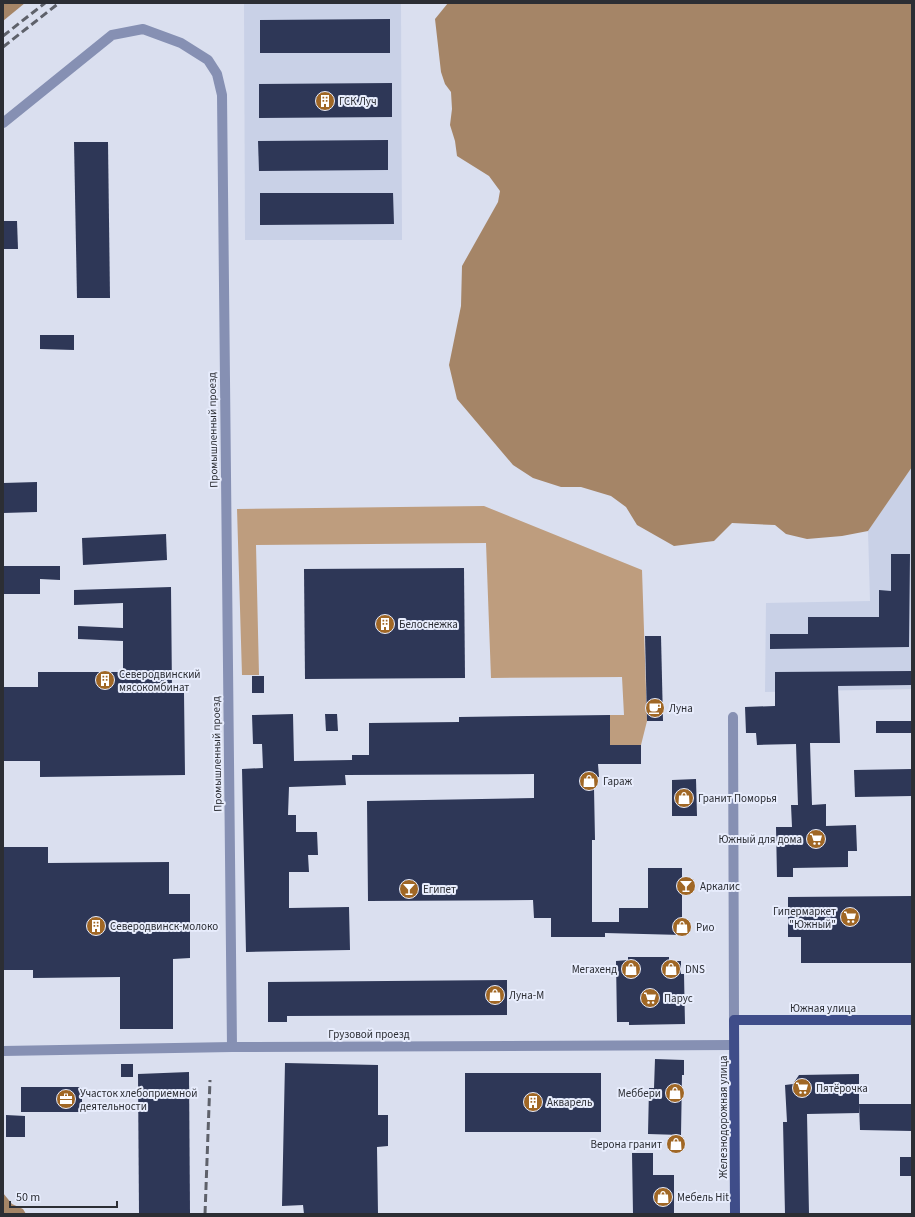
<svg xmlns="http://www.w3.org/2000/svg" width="915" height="1217" font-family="'Source Sans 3',sans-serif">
<rect width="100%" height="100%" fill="#dadfef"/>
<!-- built -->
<g fill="#c9d1e7">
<polygon points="244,3 401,3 402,240 245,240"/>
<polygon points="912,467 912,689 765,692 766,603 870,601 868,531"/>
</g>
<!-- forest -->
<polygon fill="#be9d7e" points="484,506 642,570 647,721 641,745 610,745 610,715 624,715 622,677 491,678 486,543 256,545 259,675 242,675 237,509"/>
<!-- water -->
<g fill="#a58567">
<polygon points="3,3 25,3 3,21"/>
<polygon points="448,3 912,3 912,467 868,531 842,536 807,539 786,534 775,525 732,523 714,541 674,546 637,525 626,507 611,496 581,487 561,487 533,478 513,465 457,399 449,365 461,306 462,266 498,202 500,191 489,176 457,156 455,141 450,125 452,109 451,92 445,84 441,72 435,19"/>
<polygon points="3,1193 12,1204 23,1209 26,1214 3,1214"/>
</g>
<!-- building -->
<g fill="#2e3757">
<polygon points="390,19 390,53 260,53 260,20"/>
<polygon points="392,83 392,117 259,118 259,84"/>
<polygon points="388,140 388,170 259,171 258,141"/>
<polygon points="74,142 108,142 110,298 77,298"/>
<polygon points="260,193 393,193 394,224 260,225"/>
<polygon points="3,221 17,221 18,249 3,249"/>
<polygon points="40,335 74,335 74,350 40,349"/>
<polygon points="37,482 37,512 3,513 3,483"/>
<polygon points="166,534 167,560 83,565 82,538"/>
<polygon points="891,554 910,554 909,647 770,649 770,634 808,634 808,617 879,617 879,590 891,591"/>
<polygon points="3,566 60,566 60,580 40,579 40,594 3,594"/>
<polygon points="464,568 465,678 305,679 304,569"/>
<polygon points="171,587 172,693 184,693 185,775 40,777 40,761 3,761 3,687 38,687 38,672 123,672 123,641 78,639 78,626 123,628 123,603 74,605 74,590"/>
<polygon points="645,636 661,636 663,721 647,721"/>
<polygon points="912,671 912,685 838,686 840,743 810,743 812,805 826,804 826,826 856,825 857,851 848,851 848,867 793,868 793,877 777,877 776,827 792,827 791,805 798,805 796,744 757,745 756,733 746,733 745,707 775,706 775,672"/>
<rect x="252" y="676" width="12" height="17"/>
<polygon points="293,714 294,761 352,760 352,755 369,755 369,723 459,722 459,717 610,715 610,745 641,745 641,764 598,764 599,777 596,777 596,788 594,788 595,840 592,840 592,922 619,922 619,908 648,908 648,868 682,868 682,935 605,933 605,937 551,937 551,918 534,918 533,900 368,901 367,801 534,798 534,774 345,775 346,785 289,787 288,815 296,815 296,832 317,832 318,855 308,855 309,872 289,872 289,908 349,907 350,950 246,952 242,769 263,768 262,744 253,744 252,715"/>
<polygon points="325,714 337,714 338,731 326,731"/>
<rect x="876" y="721" width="36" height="12"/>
<polygon points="912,769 912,796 855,797 854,770"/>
<polygon points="696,779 697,816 672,816 672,780"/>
<polygon points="3,847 48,847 48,863 169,862 169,894 190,894 190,958 173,959 173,1029 120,1029 120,977 33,978 33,970 3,970"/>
<polygon points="912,896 912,963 801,963 801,937 788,937 788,897"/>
<polygon points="628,957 669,957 669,961 681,961 681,974 684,974 685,1024 629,1025 629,1022 617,1022 616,961 628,960"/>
<polygon points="507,980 507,1015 287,1016 287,1022 268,1022 268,982"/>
<polygon points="655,1059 684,1060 684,1075 682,1075 681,1135 648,1134 649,1088 654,1088"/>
<polygon points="285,1063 378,1065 378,1115 388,1115 388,1146 377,1147 378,1214 304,1214 303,1205 282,1206"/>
<rect x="121" y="1064" width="12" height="13"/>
<polygon points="189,1072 190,1214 139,1214 138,1074"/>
<rect x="465" y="1073" width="136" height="59"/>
<polygon points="859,1074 859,1113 807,1114 809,1214 785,1214 783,1122 787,1122 785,1085 793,1084 799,1075"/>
<rect x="21" y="1087" width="61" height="25"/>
<polygon points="859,1104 912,1104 912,1131 860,1130"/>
<polygon points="6,1115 25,1116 25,1137 6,1137"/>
<polygon points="632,1153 653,1153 653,1175 674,1175 674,1214 633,1214"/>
<rect x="900" y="1157" width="12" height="19"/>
</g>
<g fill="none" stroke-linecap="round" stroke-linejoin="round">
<!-- minor -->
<g stroke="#8690b3" stroke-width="10">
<polyline points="3,123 112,35 143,29 181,43 208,60 217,74 222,95 232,1047"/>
<polyline points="733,717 734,1020"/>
<polyline points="3,1051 232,1047 734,1045"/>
</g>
<!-- major -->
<polyline stroke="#3f4d89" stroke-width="10" points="735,1214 734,1020 912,1020"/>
<!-- rail -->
<g stroke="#5e616a" stroke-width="3" stroke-dasharray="8 4" stroke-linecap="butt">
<polyline points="3,36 45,3"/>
<polyline points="3,47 59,3"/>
<polyline points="205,1214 210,1080"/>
</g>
</g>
<!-- icons -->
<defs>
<g id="building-disc" transform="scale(1)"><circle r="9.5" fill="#a06725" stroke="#e7ecfc"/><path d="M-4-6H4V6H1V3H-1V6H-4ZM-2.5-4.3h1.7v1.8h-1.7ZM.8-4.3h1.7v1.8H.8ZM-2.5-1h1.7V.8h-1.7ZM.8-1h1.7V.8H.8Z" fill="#fff"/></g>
<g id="cafe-disc" transform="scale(1)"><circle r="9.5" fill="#a06725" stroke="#e7ecfc"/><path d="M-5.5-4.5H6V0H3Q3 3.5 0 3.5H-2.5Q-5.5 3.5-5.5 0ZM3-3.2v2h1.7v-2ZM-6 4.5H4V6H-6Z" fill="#fff"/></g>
<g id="shop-disc" transform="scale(1)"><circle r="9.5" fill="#a06725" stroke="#e7ecfc"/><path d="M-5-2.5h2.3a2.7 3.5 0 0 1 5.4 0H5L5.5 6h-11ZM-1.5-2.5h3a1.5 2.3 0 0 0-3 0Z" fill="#fff"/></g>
<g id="supermarket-disc" transform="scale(1)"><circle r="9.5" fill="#a06725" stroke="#e7ecfc"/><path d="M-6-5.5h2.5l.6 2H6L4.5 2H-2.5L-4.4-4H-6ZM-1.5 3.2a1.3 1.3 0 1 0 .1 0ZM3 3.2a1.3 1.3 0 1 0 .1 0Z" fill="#fff"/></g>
<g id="bar-disc" transform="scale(1)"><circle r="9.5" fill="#a06725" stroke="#e7ecfc"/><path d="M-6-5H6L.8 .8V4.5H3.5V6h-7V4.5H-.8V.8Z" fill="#fff"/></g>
<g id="office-disc" transform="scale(1)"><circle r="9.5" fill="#a06725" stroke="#e7ecfc"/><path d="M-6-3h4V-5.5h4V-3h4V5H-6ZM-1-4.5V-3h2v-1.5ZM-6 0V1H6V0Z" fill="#fff"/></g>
</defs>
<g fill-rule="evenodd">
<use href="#building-disc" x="325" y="101"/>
<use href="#building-disc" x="385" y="624"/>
<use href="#building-disc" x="105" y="680"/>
<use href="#cafe-disc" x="655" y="708"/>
<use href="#shop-disc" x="589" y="781"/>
<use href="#shop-disc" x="684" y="798"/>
<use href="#supermarket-disc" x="816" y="839"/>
<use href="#bar-disc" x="686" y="886"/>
<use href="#bar-disc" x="409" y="889"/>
<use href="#supermarket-disc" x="850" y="917"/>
<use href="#building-disc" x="96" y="926"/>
<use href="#shop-disc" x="682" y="927"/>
<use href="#shop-disc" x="631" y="969"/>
<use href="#shop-disc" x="671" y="969"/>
<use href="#shop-disc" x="495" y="995"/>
<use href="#supermarket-disc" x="650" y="998"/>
<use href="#supermarket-disc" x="802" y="1088"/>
<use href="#shop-disc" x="675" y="1093"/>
<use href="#office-disc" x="66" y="1099"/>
<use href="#building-disc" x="533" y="1102"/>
<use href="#shop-disc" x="676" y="1144"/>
<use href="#shop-disc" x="663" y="1197"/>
</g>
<g text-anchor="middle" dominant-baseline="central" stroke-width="4" stroke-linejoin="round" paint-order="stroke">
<!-- poi labels -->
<g font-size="11" fill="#2c2e34" stroke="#e7ecfc" text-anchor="start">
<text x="339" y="101">ГСК Луч</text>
<text x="399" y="624">Белоснежка</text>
<text x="119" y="674">Северодвинский<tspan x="119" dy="13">мясокомбинат</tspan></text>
<text x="669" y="708">Луна</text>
<text x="603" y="781">Гараж</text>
<text x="698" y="798">Гранит Поморья</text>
<text x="802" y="839" text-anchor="end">Южный для дома</text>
<text x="700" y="886">Аркалис</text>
<text x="423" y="889">Египет</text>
<text x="836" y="911" text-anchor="end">Гипермаркет<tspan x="836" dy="13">"Южный"</tspan></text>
<text x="110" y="926">Северодвинск-молоко</text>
<text x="696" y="927">Рио</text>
<text x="617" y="969" text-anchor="end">Мегахенд</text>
<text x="685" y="969">DNS</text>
<text x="509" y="995">Луна-М</text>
<text x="664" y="998">Парус</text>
<text x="816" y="1088">Пятёрочка</text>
<text x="80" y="1093">Участок хлебоприемной<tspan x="80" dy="13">деятельности</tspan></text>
<text x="661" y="1093" text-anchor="end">Меббери</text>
<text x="547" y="1102">Акварель</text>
<text x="662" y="1144" text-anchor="end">Верона гранит</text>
<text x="677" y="1197">Мебель Hit</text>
</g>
<!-- street labels -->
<g font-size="11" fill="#2c2e34" stroke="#e7ecfc">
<text transform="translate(213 430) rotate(-91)">Промышленный проезд</text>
<text transform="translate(217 754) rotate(-91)">Промышленный проезд</text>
<text x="823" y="1008">Южная улица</text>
<text x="369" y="1034">Грузовой проезд</text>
<text transform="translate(723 1117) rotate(-90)">Железнодорожная улица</text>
</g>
</g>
<!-- border -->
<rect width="915" height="1217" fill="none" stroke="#2c2e34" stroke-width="8"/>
<!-- scale -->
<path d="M10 1201v6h107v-6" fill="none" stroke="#2c2e34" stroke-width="2"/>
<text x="16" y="1201" font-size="12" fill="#2c2e34" stroke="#e7ecfc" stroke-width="3" paint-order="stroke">50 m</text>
</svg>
